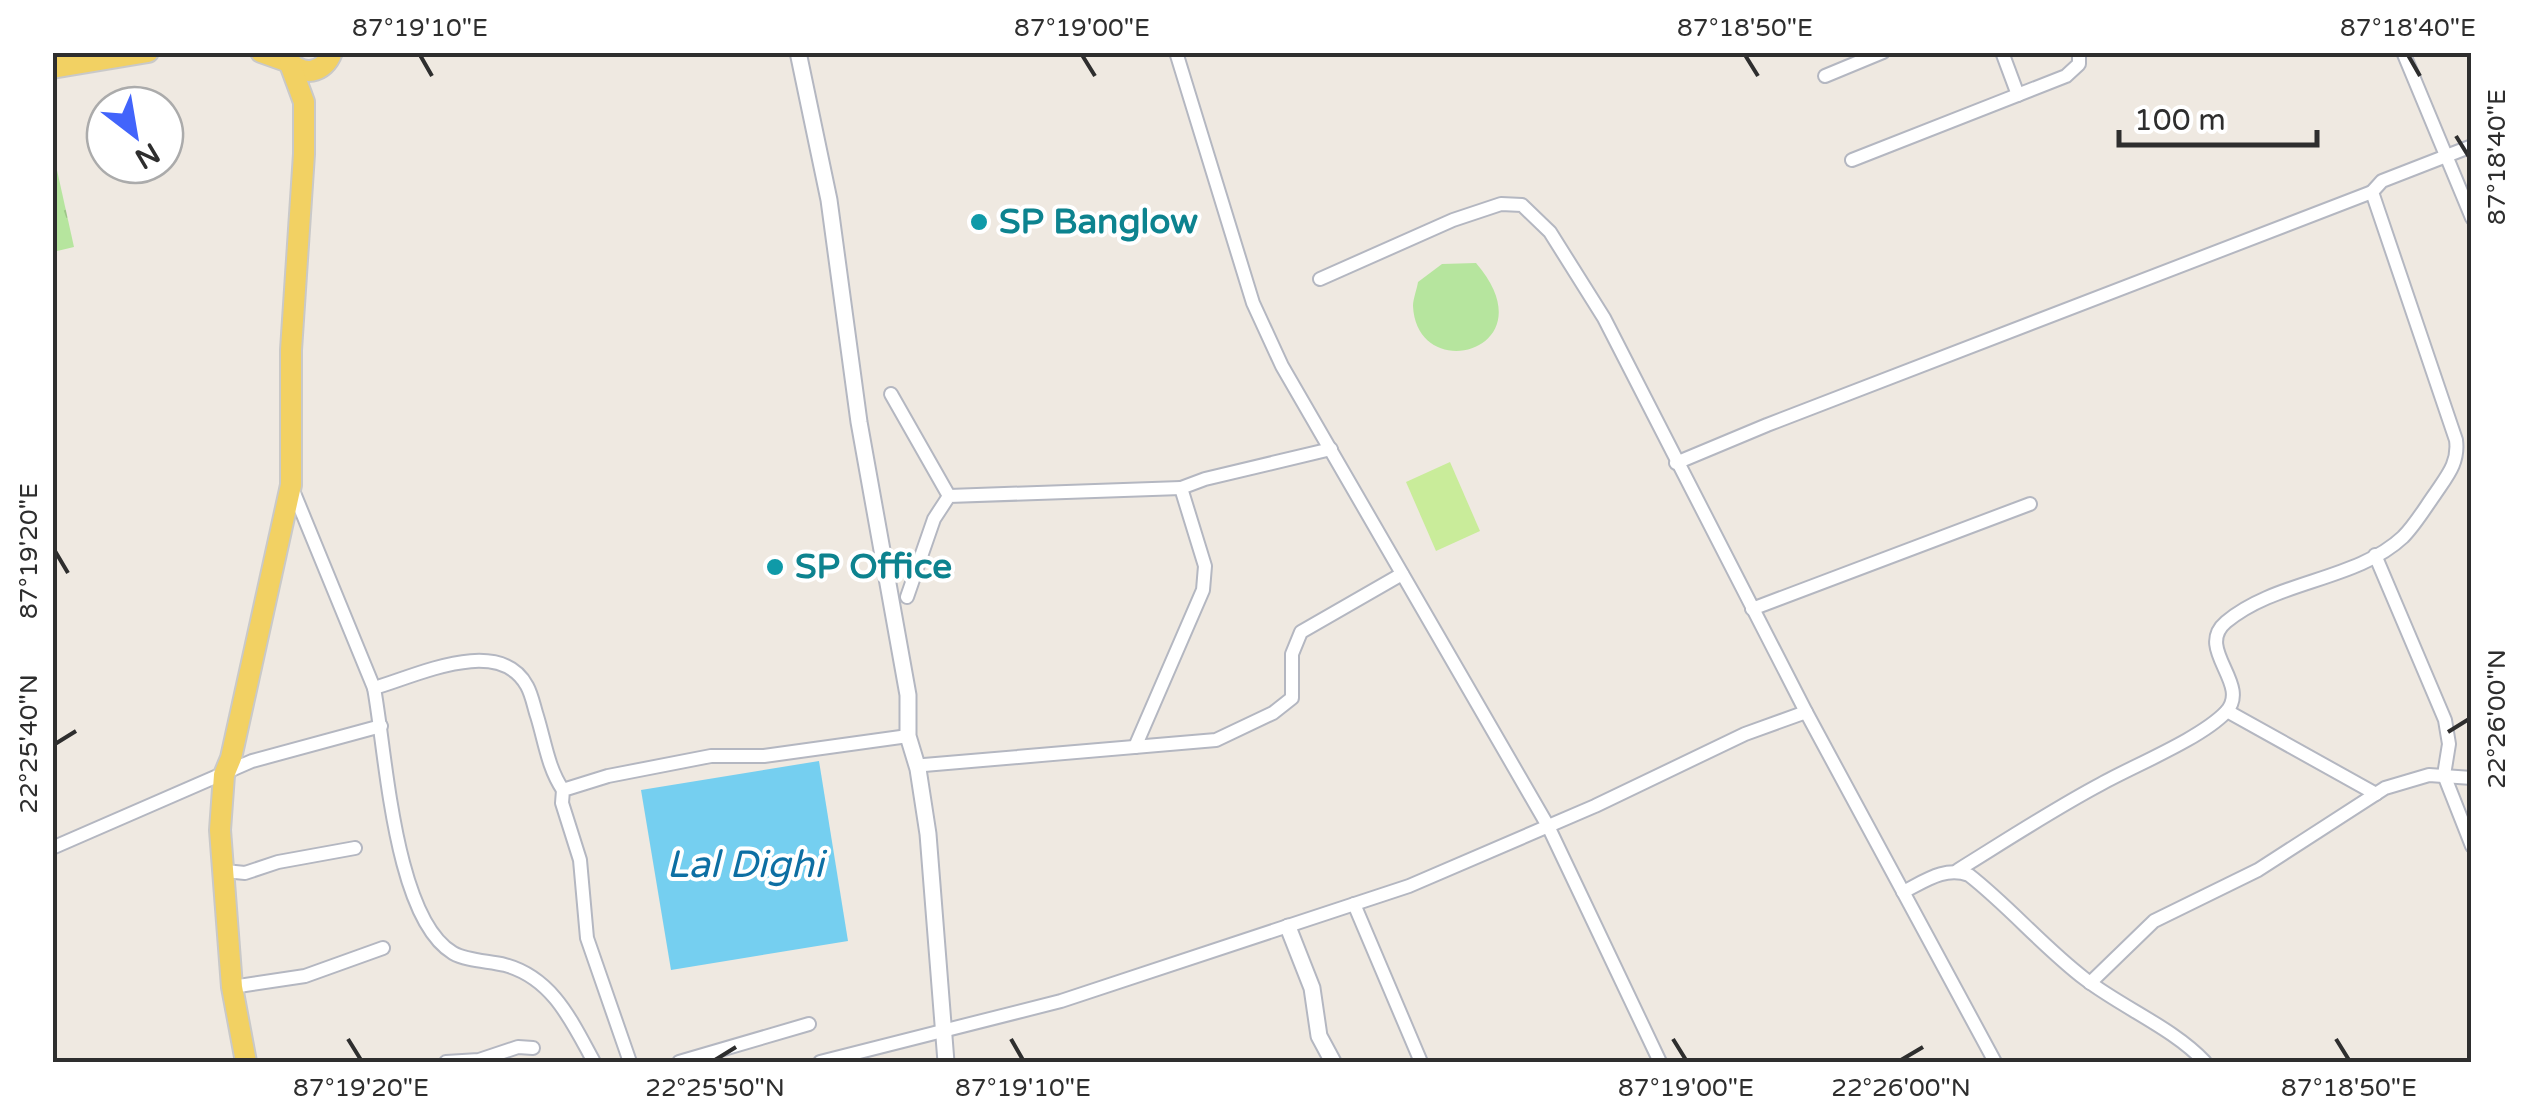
<svg xmlns="http://www.w3.org/2000/svg" width="2524" height="1115" font-family="'Varela Round',sans-serif">
<defs>
<pattern id="park-tufts" width="24" height="20" patternUnits="userSpaceOnUse" patternTransform="scale(2.5)"><rect width="24" height="20" fill="#b6e59e"/><path d="M3 7l-1-3M5 7V3M7 7l1-3M15 17l-1-3M17 17v-4M19 17l1-3" fill="none" stroke="#9dc588"/></pattern>
</defs>
<rect width="100%" height="100%" fill="#efe9e1"/>
<!-- grass -->
<path fill="#b6e59e" d="M1476,263C1551,350 1417,387 1413,306C1413,299 1417,289 1418,282L1442,264Z"/>
<!-- park -->
<polygon fill="url(#park-tufts)" points="53,152 74,247 53,252 52,252"/>
<!-- pitch -->
<polygon fill="#c9ec9a" points="1450,462 1480,531 1436,551 1406,482"/>
<!-- water -->
<polygon fill="#75cff0" points="819,761 848,941 671,970 641,790"/>
<g fill="none" stroke-linecap="round" stroke-linejoin="round">
<!-- minor casing -->
<g stroke="#b4b7c1" stroke-width="16">
<g id="minor">
<polyline points="1176,52 1253,303 1282,366 1548,826 1660,1062"/>
<polyline points="2002,52 2018,95"/>
<polyline points="2403,52 2472,218"/>
<polyline points="1825,76 1883,52"/>
<polyline points="1852,160 2066,76 2079,64 2079,52"/>
<polyline points="1320,279 1453,220 1501,204 1522,205 1550,232 1604,318 1806,712 1995,1062"/>
<polyline points="891,394 949,496"/>
<polyline points="1676,463 1767,425 2372,192"/>
<path d="M292,488L374,688C414,677 499,634 527,686C532,695 534,707 537,716C545,742 548,768 563,790"/>
<polyline points="2375,555 2445,720 2449,744 2444,775 2472,846"/>
<polyline points="907,597 934,519 949,496 1181,488"/>
<polyline points="1752,609 2030,504"/>
<path d="M374,688C386,752 394,918 453,953C467,961 489,961 505,965C553,978 572,1022 594,1062"/>
<polyline points="2227,711 2376,794"/>
<polyline points="1135,747 1203,590 1205,566 1181,488 1205,479 1331,449"/>
<polyline points="918,769 924,765 1216,740 1273,713 1292,698 1292,654 1301,632 1402,574"/>
<polyline points="52,848 252,761 381,726"/>
<path d="M1958,870C2005,841 2052,810 2101,784C2135,765 2200,739 2226,712C2252,684 2194,649 2226,622C2276,580 2356,581 2403,537C2415,525 2425,508 2435,494C2447,476 2459,463 2456,440L2372,192L2382,181L2472,146"/>
<polyline points="225,871 245,873 278,862 355,848"/>
<path d="M1903,892C1925,881 1945,866 1969,875C2010,907 2043,947 2085,979C2123,1008 2173,1028 2205,1062"/>
<polyline points="1354,904 1421,1062"/>
<polyline points="2090,983 2154,921 2258,870 2385,788 2429,775 2472,778"/>
<polyline points="232,987 305,976 383,948"/>
<polyline points="446,1062 479,1060 518,1047 533,1048"/>
<polyline points="630,1062 587,938 580,860 562,803 563,790 608,776 711,756 764,756 908,736"/>
<polyline points="679,1062 809,1024"/>
<polyline points="820,1062 1061,1001 1409,886 1595,806 1745,734 1806,712"/>
</g>
</g>
<!-- tertiary casing -->
<g stroke="#b4b7c1" stroke-width="19">
<g id="tertiary">
<polyline points="798,52 829,200 859,422 908,695 908,736 918,769 928,834 946,1062"/>
<polyline points="1288,927 1312,988 1319,1036 1333,1062"/>
</g>
</g>
<!-- primary casing -->
<g stroke="#c9c9c9" stroke-width="24">
<g id="primary">
<polyline points="261,52 289,62"/>
<path d="M288,60C302,77 324,74 332,52"/>
<polyline points="52,68 148,52"/>
<polyline points="246,1062 232,987 220,830 224,775 231,758 291,485 291,350 304,154 304,102 290,64"/>
</g>
</g>
<!-- minor -->
<use href="#minor" stroke="#fff" stroke-width="12"/>
<!-- tertiary -->
<use href="#tertiary" stroke="#fff" stroke-width="15"/>
<!-- primary -->
<use href="#primary" stroke="#f2d163" stroke-width="20"/>
</g>
<!-- ticks -->
<path fill="none" stroke="#2e2e2e" stroke-width="4" d="M420,55L432,76M1082,55L1095,76M1745,55L1758,76M2408,55L2420,76M2456,136L2469,157M55,551L68,573M2448,732L2469,719M55,744L76,731M348,1039L361,1060M1011,1039L1023,1060M1673,1039L1686,1060M2336,1039L2349,1060M715,1060L736,1047M1901,1060L1923,1047"/>
<!-- markers -->
<g fill="#0f9aa8" stroke="#fff" stroke-width="4">
<circle cx="979" cy="222" r="10"/>
<circle cx="775" cy="567" r="10"/>
</g>
<g text-anchor="middle" dominant-baseline="central" stroke-width="8" stroke-linejoin="round" paint-order="stroke">
<!-- culture labels -->
<g font-size="35" font-weight="bold" fill="#0d838f" stroke="#fff" text-anchor="start">
<text x="999" y="222">SP Banglow</text>
<text x="795" y="567">SP Office</text>
</g>
<!-- water labels -->
<g font-size="38" font-style="italic" fill="#0d6fa3" stroke="#fff">
<text x="745" y="865">Lal Dighi</text>
</g>
</g>
<!-- border -->
<rect width="2524" height="1115" fill="none" stroke="#ffffff" stroke-width="110"/>
<!-- north arrow -->
<g transform="translate(135 135) rotate(149)"><circle r="48" fill="#ffffff" stroke="#ababab" stroke-width="2.5"/>
<path d="M0-8L18 38L0 25L-18 38Z" fill="#4264fb"/>
<text y="-15" font-size="28" font-weight="bold" text-anchor="middle" fill="#2e2e2e">N</text>
</g>
<!-- scale -->
<path d="M2119 130v15h198v-15" fill="none" stroke="#2e2e2e" stroke-width="5"/>
<text x="2134" y="130" font-size="30" fill="#2e2e2e" stroke="#ffffff" stroke-width="8" paint-order="stroke">100 m</text>
<rect x="55" y="55" width="2414" height="1005" fill="none" stroke="#2e2e2e" stroke-width="4"/>
<g font-size="25" text-anchor="middle" fill="#2e2e2e">
<text x="420" y="36">87°19'10"E</text>
<text x="1082" y="36">87°19'00"E</text>
<text x="1745" y="36">87°18'50"E</text>
<text x="2408" y="36">87°18'40"E</text>
<text transform="translate(2496 157) rotate(-90)" y="9">87°18'40"E</text>
<text transform="translate(28 551) rotate(-90)" y="9">87°19'20"E</text>
<text transform="translate(2496 719) rotate(-90)" y="9">22°26'00"N</text>
<text transform="translate(28 744) rotate(-90)" y="9">22°25'40"N</text>
<text x="361" y="1096">87°19'20"E</text>
<text x="715" y="1096">22°25'50"N</text>
<text x="1023" y="1096">87°19'10"E</text>
<text x="1686" y="1096">87°19'00"E</text>
<text x="1901" y="1096">22°26'00"N</text>
<text x="2349" y="1096">87°18'50"E</text>
</g>
</svg>
